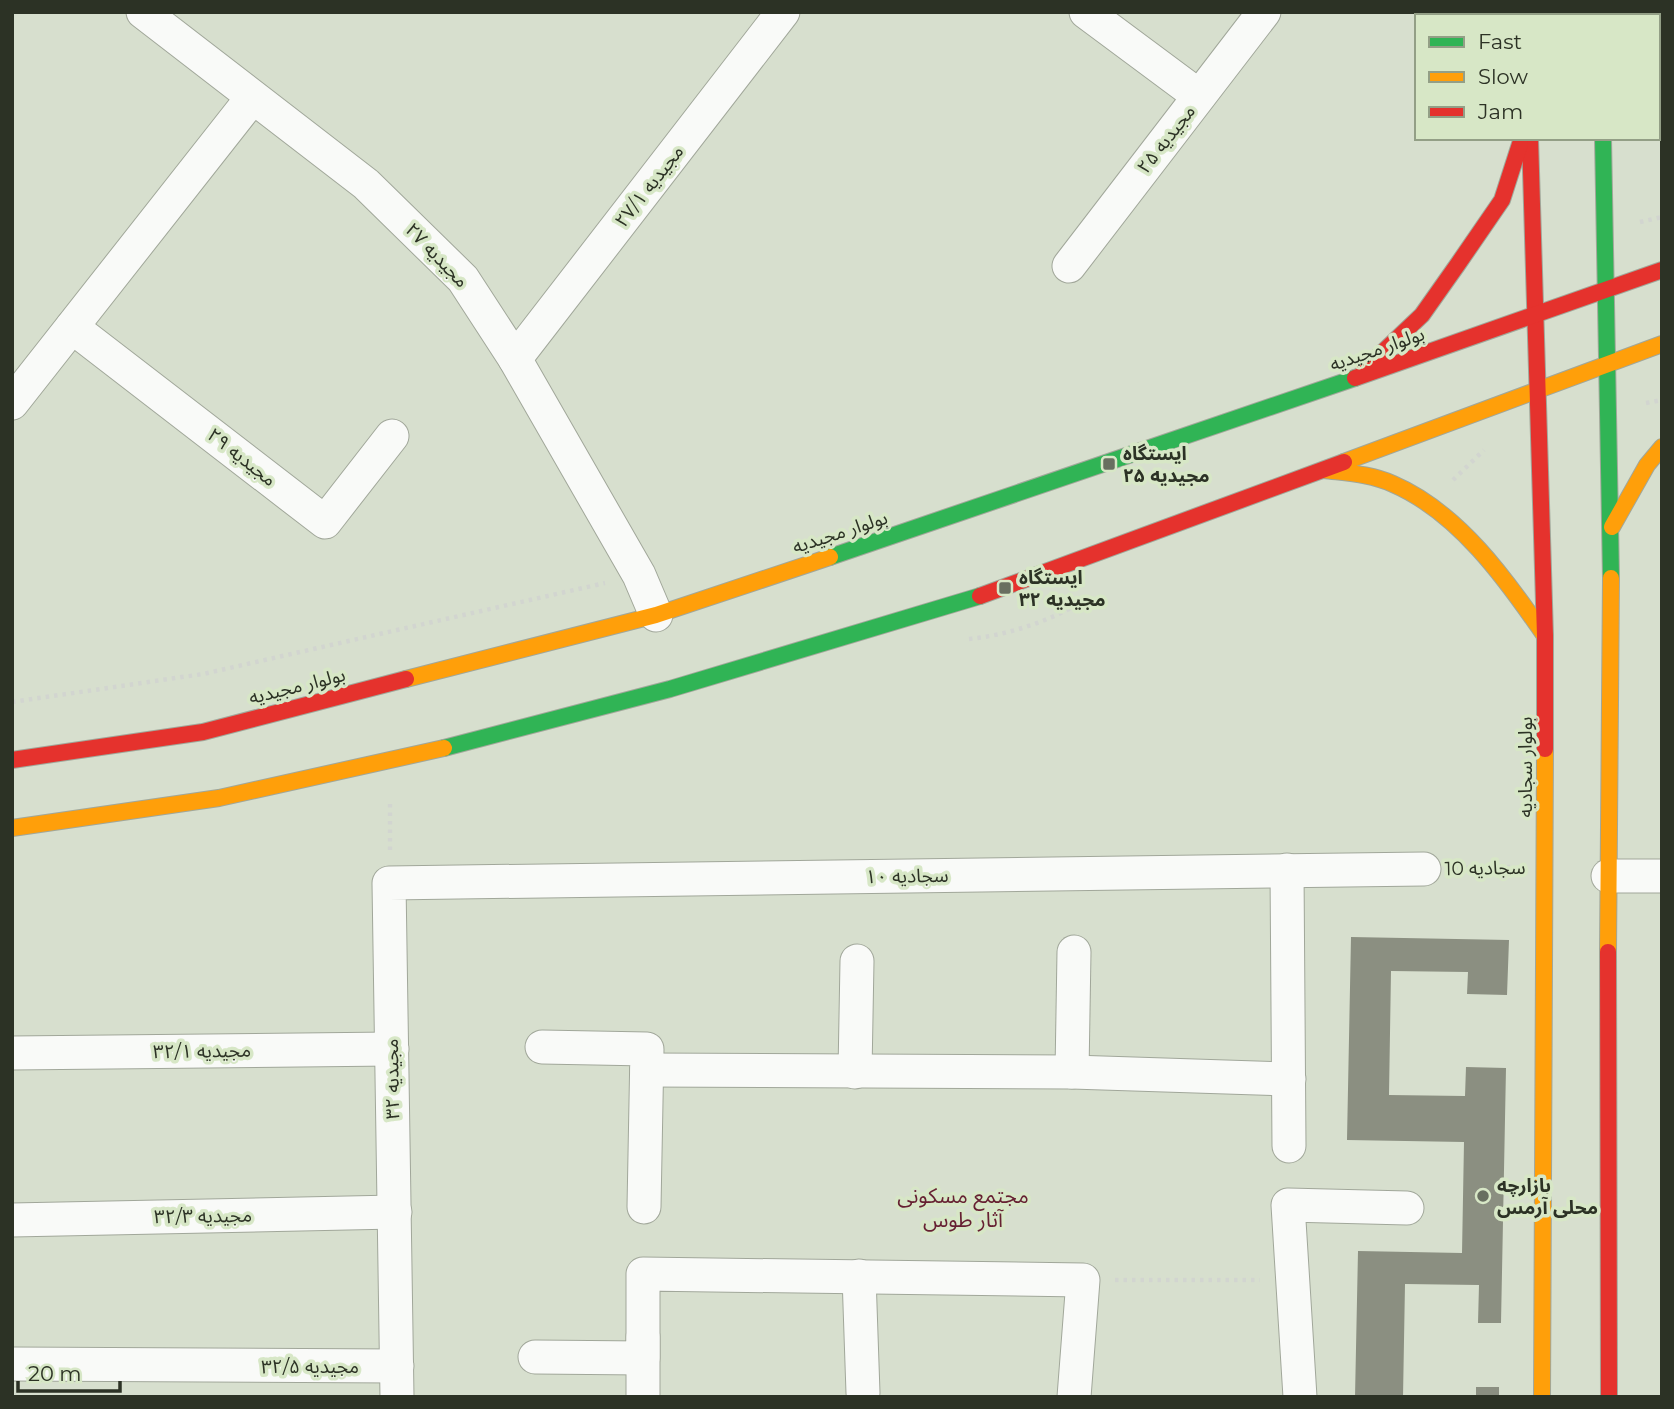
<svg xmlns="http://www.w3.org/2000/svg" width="1674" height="1409" font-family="Montserrat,'Noto Sans Arabic',sans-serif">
<rect width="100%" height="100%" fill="#d7dfce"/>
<!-- building -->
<g fill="#8b8f81">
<polygon points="1351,937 1509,940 1507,995 1467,994 1468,972 1391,971 1389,1095 1465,1096 1466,1067 1506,1068 1501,1323 1478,1323 1479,1285 1405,1284 1403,1397 1355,1397 1358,1251 1462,1253 1464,1142 1347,1140"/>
<rect x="1476" y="1387" width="23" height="10"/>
</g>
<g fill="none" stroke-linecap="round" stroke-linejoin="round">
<!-- street casing -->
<g stroke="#a1a79a" stroke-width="35">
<g id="street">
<polyline points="143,12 366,184 463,279 515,359 639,575 656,615"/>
<polyline points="1086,12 1199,96"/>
<polyline points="1069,266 1264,12"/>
<polyline points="72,327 325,522 392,436"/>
<polyline points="515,359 783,12"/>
<polyline points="12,403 252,98"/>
<polyline points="1287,870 1289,1146"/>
<polyline points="1608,876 1662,876"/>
<polyline points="542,1047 647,1049 644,1207"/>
<polyline points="12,1053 392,1049"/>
<polyline points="647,1070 1072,1072 1289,1079"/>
<polyline points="855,1072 857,961"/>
<polyline points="1072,1072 1074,952"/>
<polyline points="12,1220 395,1212"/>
<polyline points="859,1276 863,1393"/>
<polyline points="535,1357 643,1358 643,1274 1083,1280 1074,1397"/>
<polyline points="12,1364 397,1366"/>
<polyline points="397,1397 389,883 1424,869"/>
<polyline points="643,1397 643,1337"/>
<polyline points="1300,1397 1288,1205 1407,1208"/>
</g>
</g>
<!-- fast casing -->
<g stroke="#a1a79a" stroke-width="18">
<g id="fast">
<polyline points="1600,12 1600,16"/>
<polyline points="1603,138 1611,578"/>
<polyline points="830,557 1355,378"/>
<polyline points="444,748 670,689 980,596"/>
</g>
</g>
<!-- slow casing -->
<g stroke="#a1a79a" stroke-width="18">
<g id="slow">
<polyline points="1527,12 1528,16"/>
<polyline points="1344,462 1662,344"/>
<path d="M1324,470C1348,473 1371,474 1393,484C1458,512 1506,579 1545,636"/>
<polyline points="1612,527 1647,465 1662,447"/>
<polyline points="406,679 656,615 830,557"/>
<polyline points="12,828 219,798 444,748"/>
<polyline points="1608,952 1611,578"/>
<polyline points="1542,1397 1545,749"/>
</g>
</g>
<!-- jam casing -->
<g stroke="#a1a79a" stroke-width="18">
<g id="jam">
<polyline points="1658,108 1662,111"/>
<polyline points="1530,138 1545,636 1545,749"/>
<polyline points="1364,370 1422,315 1458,264 1502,200 1520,144"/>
<polyline points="1355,378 1662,270"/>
<polyline points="980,596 1344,462"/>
<polyline points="12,760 203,732 406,679"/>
<polyline points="1608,952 1609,1397"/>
</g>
</g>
<!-- path -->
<g stroke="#d2d5d0" stroke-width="4.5" stroke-dasharray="3.5 5" stroke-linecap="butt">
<polyline points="1640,222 1662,217"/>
<polyline points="1646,403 1662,400"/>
<polyline points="1453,480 1484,450"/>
<path d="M969,639C1008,635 1051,621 1085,600"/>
<polyline points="12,702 203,674 605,583"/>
<polyline points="390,850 390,800"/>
<polyline points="1456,868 1510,867"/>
<polyline points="1115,1280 1260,1280"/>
</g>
<!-- street -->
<use href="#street" stroke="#f9faf8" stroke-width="33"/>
<!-- fast -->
<use href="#fast" stroke="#30b455" stroke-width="16"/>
<!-- slow -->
<use href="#slow" stroke="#ff9f0a" stroke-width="16"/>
<!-- jam -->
<use href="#jam" stroke="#e5322d" stroke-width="16"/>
</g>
<!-- markers -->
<g fill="#686f60" stroke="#d7e7c6" stroke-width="2.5">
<rect x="1102" y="457" width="14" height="14" rx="3.5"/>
<rect x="998" y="581" width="14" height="14" rx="3.5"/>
<circle cx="1483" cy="1196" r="7"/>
</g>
<g text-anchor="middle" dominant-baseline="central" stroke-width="7" stroke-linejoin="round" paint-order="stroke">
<!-- street labels -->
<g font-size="19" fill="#2c3225" stroke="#d7e7c6">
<text transform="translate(1166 139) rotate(-52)">مجیدیه ۲۵</text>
<text transform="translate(649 186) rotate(-52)">مجیدیه ۲۷/۱</text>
<text transform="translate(437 255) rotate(46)">مجیدیه ۲۷</text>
<text transform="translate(1377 349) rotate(-19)">بولوار مجیدیه</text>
<text transform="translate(242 457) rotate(38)">مجیدیه ۲۹</text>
<text transform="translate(840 532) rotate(-18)">بولوار مجیدیه</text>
<text transform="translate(297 686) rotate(-14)">بولوار مجیدیه</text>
<text transform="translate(1525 767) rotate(-90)">بولوار سجادیه</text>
<text transform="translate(1485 868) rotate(-1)">سجادیه 10</text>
<text transform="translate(907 876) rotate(-1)">سجادیه ۱۰</text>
<text transform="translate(202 1051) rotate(-1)">مجیدیه ۳۲/۱</text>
<text transform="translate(392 1079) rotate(-91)">مجیدیه ۳۲</text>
<text transform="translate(203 1216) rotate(-1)">مجیدیه ۳۲/۳</text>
<text x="310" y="1366">مجیدیه ۳۲/۵</text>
</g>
<!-- poi labels -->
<g font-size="19" font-weight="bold" fill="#2c3225" stroke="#d7e7c6" text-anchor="start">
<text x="1123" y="453">ایستگاه<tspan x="1123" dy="22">مجیدیه ۲۵</tspan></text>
<text x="1019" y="577">ایستگاه<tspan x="1019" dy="22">مجیدیه ۳۲</tspan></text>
<text x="1497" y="1185">بازارچه<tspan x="1497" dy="22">محلی آرمس</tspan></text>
</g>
<!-- neighbourhood labels -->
<g font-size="21" fill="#662132" stroke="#d7e7c6">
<text x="963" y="1195">مجتمع مسکونی<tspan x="963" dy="24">آثار طوس</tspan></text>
</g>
</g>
<!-- border -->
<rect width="1674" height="1409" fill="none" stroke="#2c3225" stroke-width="28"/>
<!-- legend -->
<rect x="1415" y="14" width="245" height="126" fill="#d7e7c6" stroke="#939f86" stroke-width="2"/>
<rect x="1429" y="37" width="35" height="10" fill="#30b455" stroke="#939f86" stroke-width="2"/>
<text x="1478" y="49" font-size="21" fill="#2c3225">Fast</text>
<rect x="1429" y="72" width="35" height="10" fill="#ff9f0a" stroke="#939f86" stroke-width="2"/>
<text x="1478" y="84" font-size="21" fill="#2c3225">Slow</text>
<rect x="1429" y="107" width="35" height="10" fill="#e5322d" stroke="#939f86" stroke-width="2"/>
<text x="1478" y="119" font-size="21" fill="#2c3225">Jam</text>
<!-- scale -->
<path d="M18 1381v10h102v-10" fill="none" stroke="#2c3225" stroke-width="3.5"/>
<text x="28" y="1381" font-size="21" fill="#2c3225" stroke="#d7e7c6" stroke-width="5" paint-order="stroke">20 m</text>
</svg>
